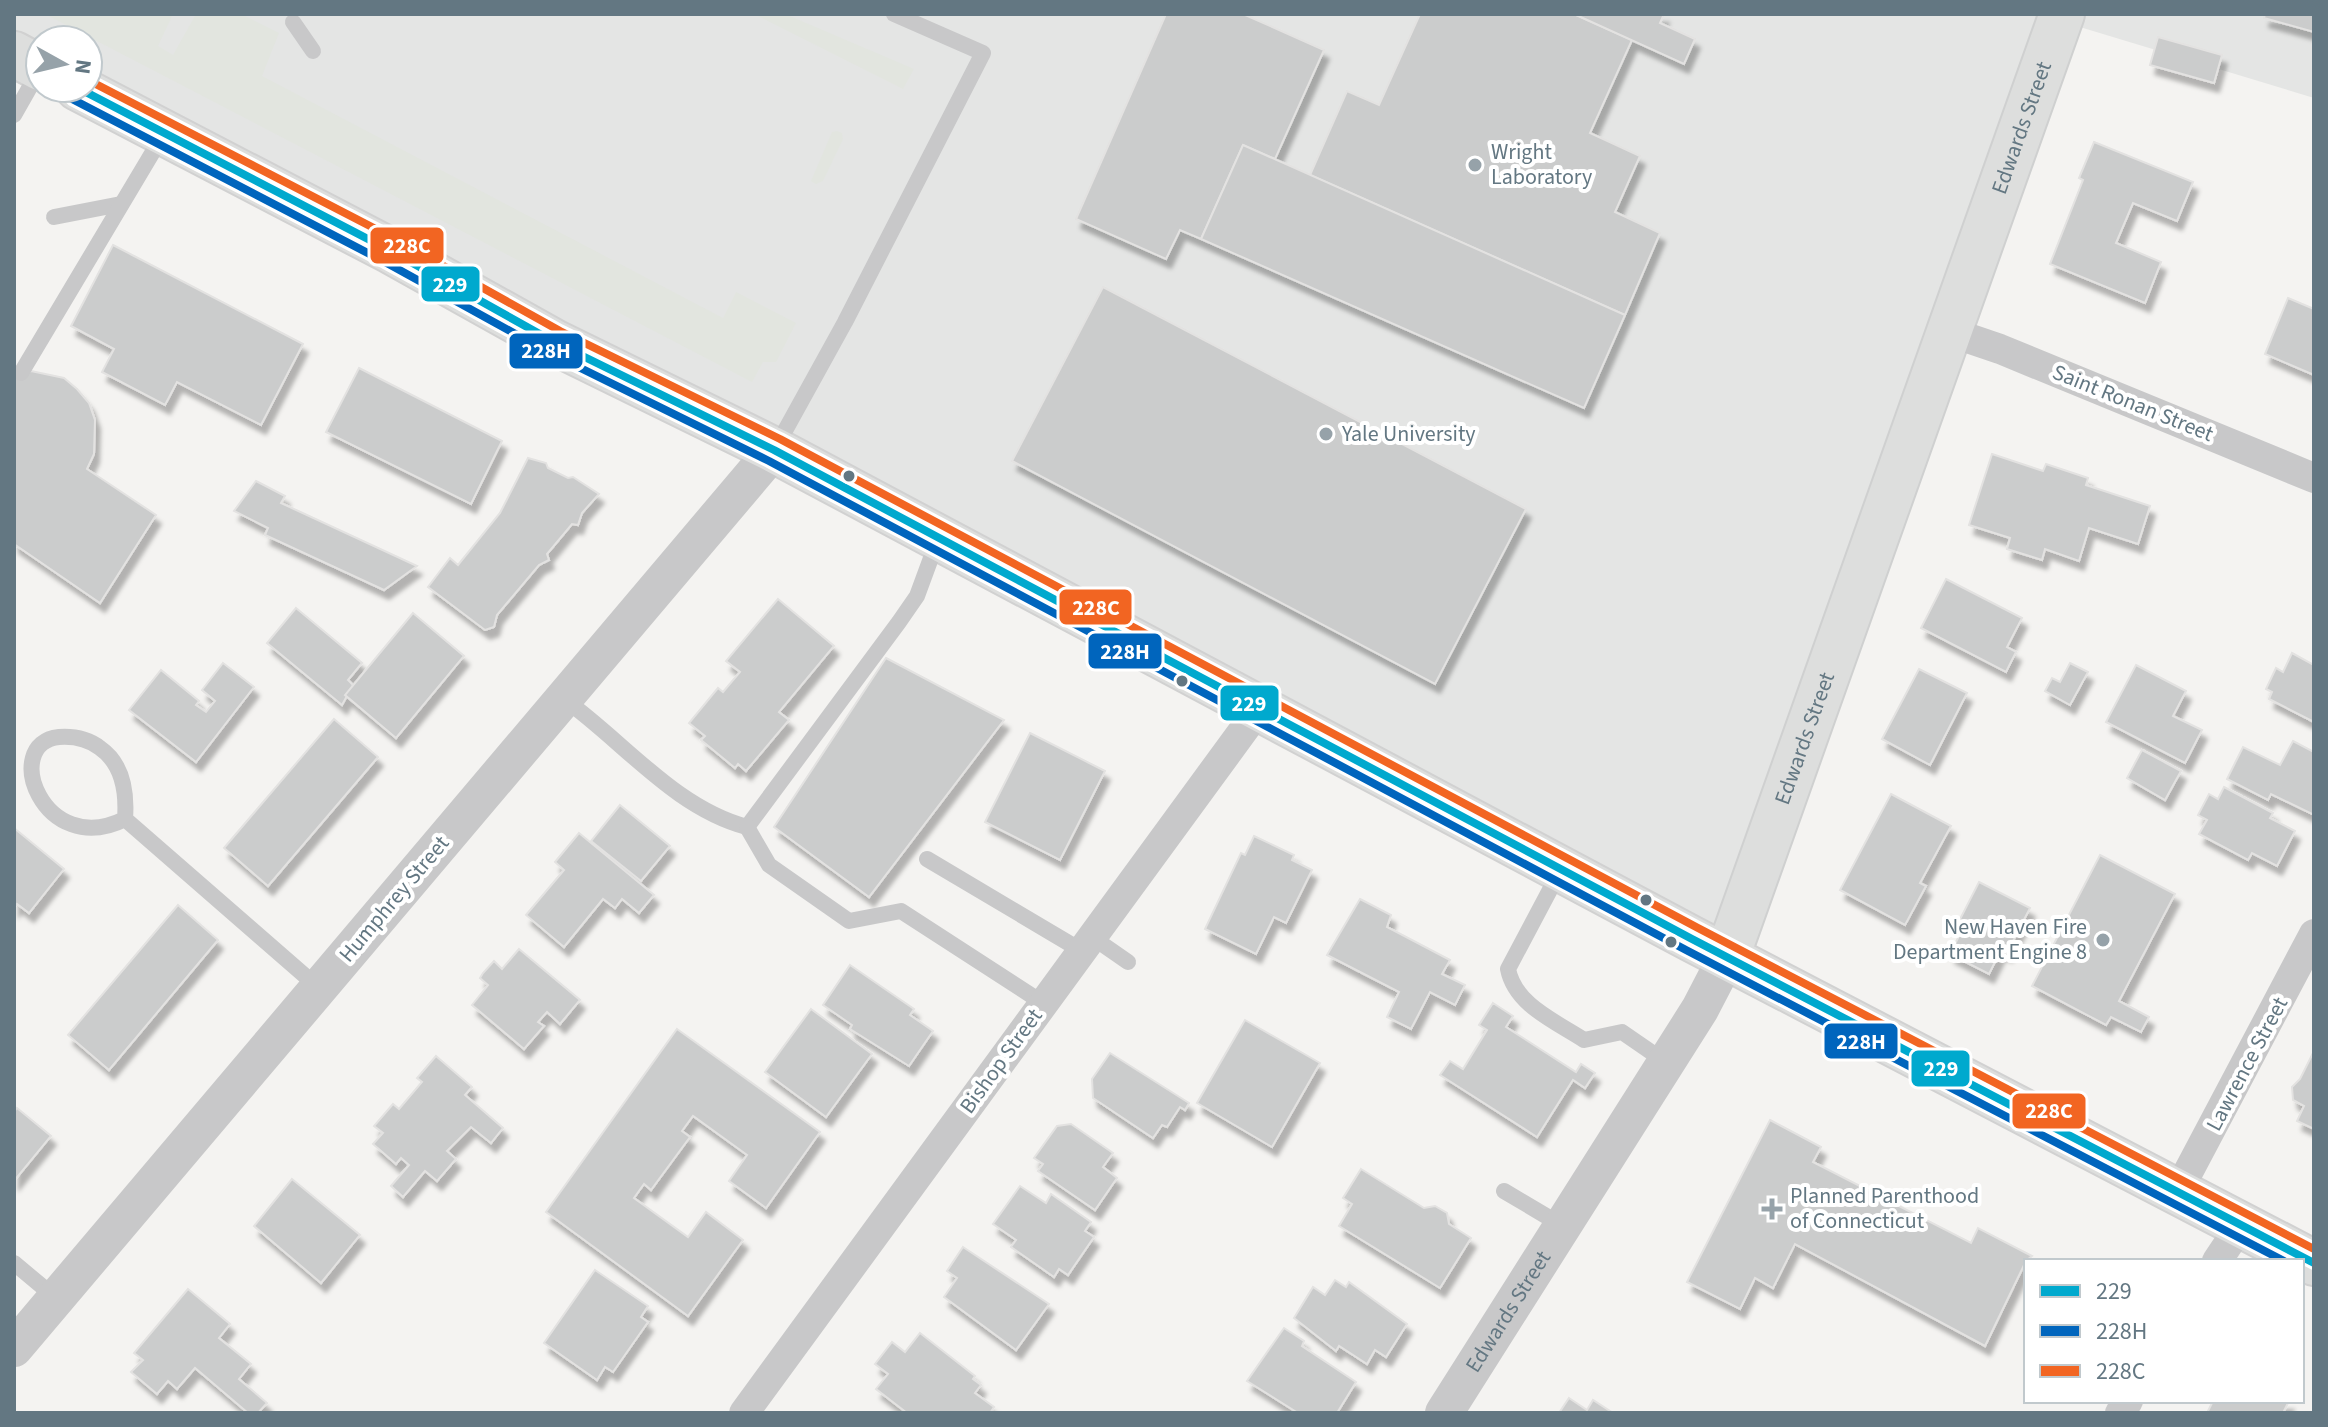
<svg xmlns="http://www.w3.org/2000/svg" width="2328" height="1427" font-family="'Source Sans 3',sans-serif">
<defs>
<filter id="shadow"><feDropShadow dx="5" dy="9" stdDeviation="2" flood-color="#0004"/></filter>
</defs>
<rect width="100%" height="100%" fill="#f4f3f1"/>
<!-- built -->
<polygon fill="#e4e5e4" points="14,14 2314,14 2314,98 2060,21 1727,957 88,88 88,40 40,40 40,68 14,54"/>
<!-- green -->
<g fill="#e2e5df">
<polygon points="45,14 173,14 158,46 173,55 196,14 241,14 279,33 262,76 723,318 736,292 796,323 776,362 763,362 752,382"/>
<polygon points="754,14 785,14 914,69 903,89"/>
<polygon points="837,131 842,133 843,139 823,181 816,184 811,181 832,132"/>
</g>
<!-- building -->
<g fill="#cbcccc" stroke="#e3e2e1" stroke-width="2" filter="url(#shadow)">
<polygon points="1166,14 1243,14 1324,50 1275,159 1243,145 1201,239 1180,230 1166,259 1076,219"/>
<polygon points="1420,14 1574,14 1632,40 1590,133 1640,156 1615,212 1660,233 1625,315 1310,175 1347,91 1379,105"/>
<polygon points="1574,14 1664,14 1660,23 1695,39 1684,64"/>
<polygon points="2265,14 2314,14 2314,32 2264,18"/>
<polygon points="2158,37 2222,55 2214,83 2150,65"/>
<polygon points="2094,142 2193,182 2177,221 2133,203 2116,243 2161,262 2145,303 2050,264 2083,180 2079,178"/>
<polygon points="1243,145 1625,315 1584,408 1201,239"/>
<polygon points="113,245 303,344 261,425 177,382 165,405 102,372 114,349 71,326"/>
<polygon points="1103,287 1526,509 1435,684 1012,461"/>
<polygon points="2288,298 2314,309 2314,375 2265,354"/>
<polygon points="359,368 502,441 471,504 326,432"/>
<polygon points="31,371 64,378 77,389 89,403 95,420 94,454 87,469 156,515 100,603 14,544 14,374"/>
<polygon points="1992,454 2043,471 2046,464 2088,478 2086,485 2150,506 2138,544 2089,528 2079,561 2045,549 2042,560 2007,549 2010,538 1969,525"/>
<polygon points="528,458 546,463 548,468 568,478 573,477 599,494 582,513 578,525 572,524 547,554 549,560 539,565 497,615 494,627 485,630 428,587 450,558 458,565 500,513"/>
<polygon points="256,481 285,496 281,503 417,566 384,590 265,535 268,528 234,511"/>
<polygon points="1946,579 2022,618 2007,647 2016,652 2006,672 1921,628"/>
<polygon points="778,599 834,646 779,712 789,720 746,771 738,764 735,768 701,740 705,736 689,723 718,688 723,692 740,672 726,661"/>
<polygon points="296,608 362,663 348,680 353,685 342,705 267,643"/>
<polygon points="413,613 464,656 396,738 345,695"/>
<polygon points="2292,653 2314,665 2314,722 2269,699 2272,692 2266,689 2276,668 2283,672"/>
<polygon points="886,658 1004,720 869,897 774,827"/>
<polygon points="223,663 254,687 196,762 129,710 161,670 199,701 196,705 206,712 215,701 202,690"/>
<polygon points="2070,663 2088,672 2070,705 2045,691 2052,678 2060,682"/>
<polygon points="2136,665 2186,691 2173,716 2202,730 2185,763 2106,722"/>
<polygon points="1919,669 1967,693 1930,765 1882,739"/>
<polygon points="334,719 378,757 268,886 224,848"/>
<polygon points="1030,733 1105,771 1060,860 985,822"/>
<polygon points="2293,741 2314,752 2314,815 2271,794 2268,800 2227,779 2243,747 2280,765"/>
<polygon points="2142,750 2181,771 2165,800 2127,778"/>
<polygon points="2224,787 2273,813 2270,818 2295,831 2277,866 2252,853 2248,860 2199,834 2207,820 2198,815 2209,794 2218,799"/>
<polygon points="1891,794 1951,826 1920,883 1926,886 1905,925 1840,890"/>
<polygon points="620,805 670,846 641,881 591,841"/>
<polygon points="14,828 64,869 29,913 17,904 14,908"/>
<polygon points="579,833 654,895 639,913 622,899 615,908 603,899 564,947 526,915 564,870 555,862"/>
<polygon points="1254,836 1294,855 1292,860 1312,870 1286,923 1274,917 1256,954 1205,929 1241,853 1245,855"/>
<polygon points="2100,855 2175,894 2119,1001 2149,1017 2141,1032 2111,1017 2106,1025 2032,986"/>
<polygon points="1979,882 2030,908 2007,953 2001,950 1989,974 1950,954 1962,930 1956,927"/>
<polygon points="1360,899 1391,915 1387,927 1450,960 1442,974 1465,985 1455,1005 1430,992 1411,1029 1387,1017 1399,992 1327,955"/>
<polygon points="178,905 218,940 109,1070 68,1035"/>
<polygon points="519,949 580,1000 560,1024 547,1012 538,1022 544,1026 524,1049 472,1005 488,985 480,978 483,973 494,961 502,969"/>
<polygon points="850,965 914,1009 910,1015 933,1031 909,1066 850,1029 852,1025 823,1005"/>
<polygon points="1493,1003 1513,1016 1506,1027 1576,1072 1581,1064 1595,1073 1585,1088 1573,1080 1537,1137 1440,1075 1450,1061 1463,1069 1487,1030 1479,1025"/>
<polygon points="811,1009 872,1054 826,1117 765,1072"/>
<polygon points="1245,1020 1320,1063 1272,1147 1197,1103"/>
<polygon points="677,1029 820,1132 766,1208 729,1181 747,1155 693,1116 682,1131 690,1137 651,1190 644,1184 634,1198 688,1237 706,1212 743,1240 688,1316 546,1212"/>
<polygon points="2314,1051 2314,1129 2297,1121 2304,1106 2293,1100 2292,1087 2300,1079"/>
<polygon points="1110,1053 1189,1103 1185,1110 1180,1107 1167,1127 1162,1125 1153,1138 1093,1098 1092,1079"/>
<polygon points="436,1056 472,1087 465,1095 503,1128 491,1143 471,1127 447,1151 456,1159 437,1181 425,1171 403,1197 391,1186 409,1165 401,1158 396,1164 373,1144 383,1133 374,1126 393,1104 399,1109 422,1082 417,1078"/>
<polygon points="17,1108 51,1136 14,1181 14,1112"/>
<polygon points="1770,1120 1821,1147 1813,1162 1971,1243 1978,1228 2032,1256 2026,1261 1985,1346 1795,1244 1773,1288 1755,1278 1740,1309 1687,1282"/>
<polygon points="1071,1124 1113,1153 1103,1167 1117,1178 1095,1210 1038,1171 1043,1164 1034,1158 1057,1126"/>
<polygon points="1361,1169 1424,1208 1435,1206 1447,1213 1449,1224 1471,1238 1440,1288 1339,1226 1352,1204 1343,1198"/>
<polygon points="292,1179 360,1235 321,1283 254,1226"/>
<polygon points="1020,1186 1046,1203 1051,1194 1091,1222 1085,1231 1094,1237 1068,1275 1059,1269 1054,1277 1011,1247 1016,1240 993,1224"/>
<polygon points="963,1247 1049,1304 1016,1350 944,1297 957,1278 947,1271"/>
<polygon points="595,1270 648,1306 641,1317 648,1322 613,1372 605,1367 597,1380 544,1343"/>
<polygon points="1335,1280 1346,1287 1349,1282 1407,1324 1386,1357 1375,1350 1367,1364 1339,1346 1336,1351 1294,1318 1313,1287 1325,1295"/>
<polygon points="188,1289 230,1324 219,1338 251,1364 239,1379 267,1403 258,1413 248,1413 195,1368 177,1389 168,1381 157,1394 131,1372 143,1360 134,1353"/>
<polygon points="1284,1328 1304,1341 1302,1346 1356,1382 1337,1413 1298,1413 1247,1381"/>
<polygon points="920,1333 975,1376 973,1379 981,1385 975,1393 994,1407 990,1413 907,1413 876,1389 888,1374 875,1364 892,1342 905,1352"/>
<polygon points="1569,1398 1587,1410 1593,1400 1613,1413 1559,1413"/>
<polygon points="2213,1401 2289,1401 2283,1413 2207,1413"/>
</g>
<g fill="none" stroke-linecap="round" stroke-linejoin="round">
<!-- secondary casing -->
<g stroke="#cfd0d0" stroke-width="48">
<g id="secondary">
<path id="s2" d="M1727,957L2062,14"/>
</g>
</g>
<!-- primary casing -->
<g stroke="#d1d1d1" stroke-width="48">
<g id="primary">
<polyline points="14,54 40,68"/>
<polyline points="78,88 391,251 554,342 774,450 1692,939 2314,1263"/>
</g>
</g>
<!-- service -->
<g stroke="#c8c8c9" stroke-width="16">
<polyline points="293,22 313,51"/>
<polyline points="14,115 39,71"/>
<polyline points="54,217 121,204"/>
<polyline points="21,373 163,135"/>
<polyline points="776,447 845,322 983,53 894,14"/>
<path d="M564,699C624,742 675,808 747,827L899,622L917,596L938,539"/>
<path d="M125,819C43,860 0,743 59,737C74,736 87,738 100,748C123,764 127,792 125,819L319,988"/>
<polyline points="747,827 769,865 849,921 901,911 1043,1003"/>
<polyline points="927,859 1082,951"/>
<path d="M1561,869L1508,969C1515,1005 1555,1021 1584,1040L1622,1032L1667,1063"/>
<polyline points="1092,937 1128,962"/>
<polyline points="1504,1191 1563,1226"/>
<polyline points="14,1263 56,1298"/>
</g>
<!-- minor -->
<g stroke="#c8c8c9" stroke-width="30">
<polyline points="1950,332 2000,349 2314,478"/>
<polyline points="2177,1193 2314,934"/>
<polyline points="2217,1261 2241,1225"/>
<polyline points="744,1413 1259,709"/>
<polyline points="2120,1413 2128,1401"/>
</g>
<!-- tertiary -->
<g stroke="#c8c8c9" stroke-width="38">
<polyline points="14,1348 774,450"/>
<path id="s1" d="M1444,1413L1700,1009L1727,957"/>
</g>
<!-- secondary -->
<use href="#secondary" stroke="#dddedd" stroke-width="44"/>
<!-- primary -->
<use href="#primary" stroke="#dddedd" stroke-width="44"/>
<!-- bus-1 casing -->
<g stroke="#fff" stroke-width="14">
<polyline id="bus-1" points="78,88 391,251 554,342 774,450 1692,939 2314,1263"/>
</g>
<!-- bus-2 casing -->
<g stroke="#fff" stroke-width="14">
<polyline id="bus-2" points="72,99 385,262 548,352 769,461 1686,950 2284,1261"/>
</g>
<!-- bus-3 casing -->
<g stroke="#fff" stroke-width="14">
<polyline id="bus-3" points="88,80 397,240 560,331 780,439 1698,928 2314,1249"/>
</g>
<!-- bus-1 -->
<use href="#bus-1" stroke="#00a9ce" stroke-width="8"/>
<!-- bus-2 -->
<use href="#bus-2" stroke="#0065bd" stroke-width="8"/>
<!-- bus-3 -->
<use href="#bus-3" stroke="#f26522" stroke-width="8"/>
</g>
<!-- markers -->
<g fill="#96a2a9" stroke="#fff" stroke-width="3">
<circle cx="1475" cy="165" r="8"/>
<circle cx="1326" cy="434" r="8"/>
<circle cx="2103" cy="940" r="8"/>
<path d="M1768 1197h8v8h8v8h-8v8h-8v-8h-8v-8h8z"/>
</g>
<g fill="#637782" stroke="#fff" stroke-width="3">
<circle cx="849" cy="476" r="7"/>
<circle cx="1182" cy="681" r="7"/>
<circle cx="1646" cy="900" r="7"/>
<circle cx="1671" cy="942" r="7"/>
</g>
<g text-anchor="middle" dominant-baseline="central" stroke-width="8" stroke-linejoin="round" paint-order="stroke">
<!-- street labels -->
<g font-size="22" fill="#637782" stroke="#fff">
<text stroke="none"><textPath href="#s2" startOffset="880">Edwards Street</textPath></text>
<text transform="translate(2133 403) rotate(22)">Saint Ronan Street</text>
<text stroke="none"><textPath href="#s2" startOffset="232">Edwards Street</textPath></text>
<text transform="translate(394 899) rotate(-50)">Humphrey Street</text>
<text transform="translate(1001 1061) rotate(-54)">Bishop Street</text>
<text transform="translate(2247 1064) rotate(-62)">Lawrence Street</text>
<text stroke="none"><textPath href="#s1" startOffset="120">Edwards Street</textPath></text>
</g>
<!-- poi labels -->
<g font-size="22" fill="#637782" stroke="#fff" text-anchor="start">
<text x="1491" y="152">Wright<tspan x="1491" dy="25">Laboratory</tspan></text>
<text x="1342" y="434">Yale University</text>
<text x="2087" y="927" text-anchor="end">New Haven Fire<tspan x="2087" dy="25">Department Engine 8</tspan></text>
<text x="1790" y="1196">Planned Parenthood<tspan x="1790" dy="25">of Connecticut</tspan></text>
</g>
</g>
<g stroke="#fff" stroke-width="3">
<rect x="369" y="226" width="76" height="39" rx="8" fill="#f26522"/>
<rect x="420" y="265" width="61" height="38" rx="8" fill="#00a9ce"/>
<rect x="508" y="332" width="76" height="38" rx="8" fill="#0065bd"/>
<rect x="1058" y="588" width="75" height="38" rx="8" fill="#f26522"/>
<rect x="1087" y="632" width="76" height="38" rx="8" fill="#0065bd"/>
<rect x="1219" y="684" width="61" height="38" rx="8" fill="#00a9ce"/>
<rect x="1823" y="1022" width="76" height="38" rx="8" fill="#0065bd"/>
<rect x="1910" y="1049" width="61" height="39" rx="8" fill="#00a9ce"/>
<rect x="2011" y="1092" width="76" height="38" rx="8" fill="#f26522"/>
</g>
<g font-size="22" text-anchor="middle" font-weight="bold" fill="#fff">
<text x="407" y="253">228C</text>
<text x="450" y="292">229</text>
<text x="546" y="358">228H</text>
<text x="1096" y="615">228C</text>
<text x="1125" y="659">228H</text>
<text x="1249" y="711">229</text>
<text x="1861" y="1049">228H</text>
<text x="1941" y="1076">229</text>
<text x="2049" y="1118">228C</text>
</g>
<!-- border -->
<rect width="2328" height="1427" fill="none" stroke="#637782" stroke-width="32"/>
<!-- legend -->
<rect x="2024" y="1259" width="280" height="144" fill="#ffffff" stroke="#c1c9cd" stroke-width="2"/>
<rect x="2040" y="1285" width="40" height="12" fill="#00a9ce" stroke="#c1c9cd" stroke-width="2"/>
<text x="2096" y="1299" font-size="24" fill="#637782">229</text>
<rect x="2040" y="1325" width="40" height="12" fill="#0065bd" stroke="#c1c9cd" stroke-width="2"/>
<text x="2096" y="1339" font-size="24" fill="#637782">228H</text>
<rect x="2040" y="1365" width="40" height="12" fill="#f26522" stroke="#c1c9cd" stroke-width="2"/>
<text x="2096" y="1379" font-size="24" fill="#637782">228C</text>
<!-- north arrow -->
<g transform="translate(64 64) rotate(98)"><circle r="38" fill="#ffffff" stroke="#c1c9cd" stroke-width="2"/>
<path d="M0-6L14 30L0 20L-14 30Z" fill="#96a2a9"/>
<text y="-12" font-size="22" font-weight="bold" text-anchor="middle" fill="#637782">N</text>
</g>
</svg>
